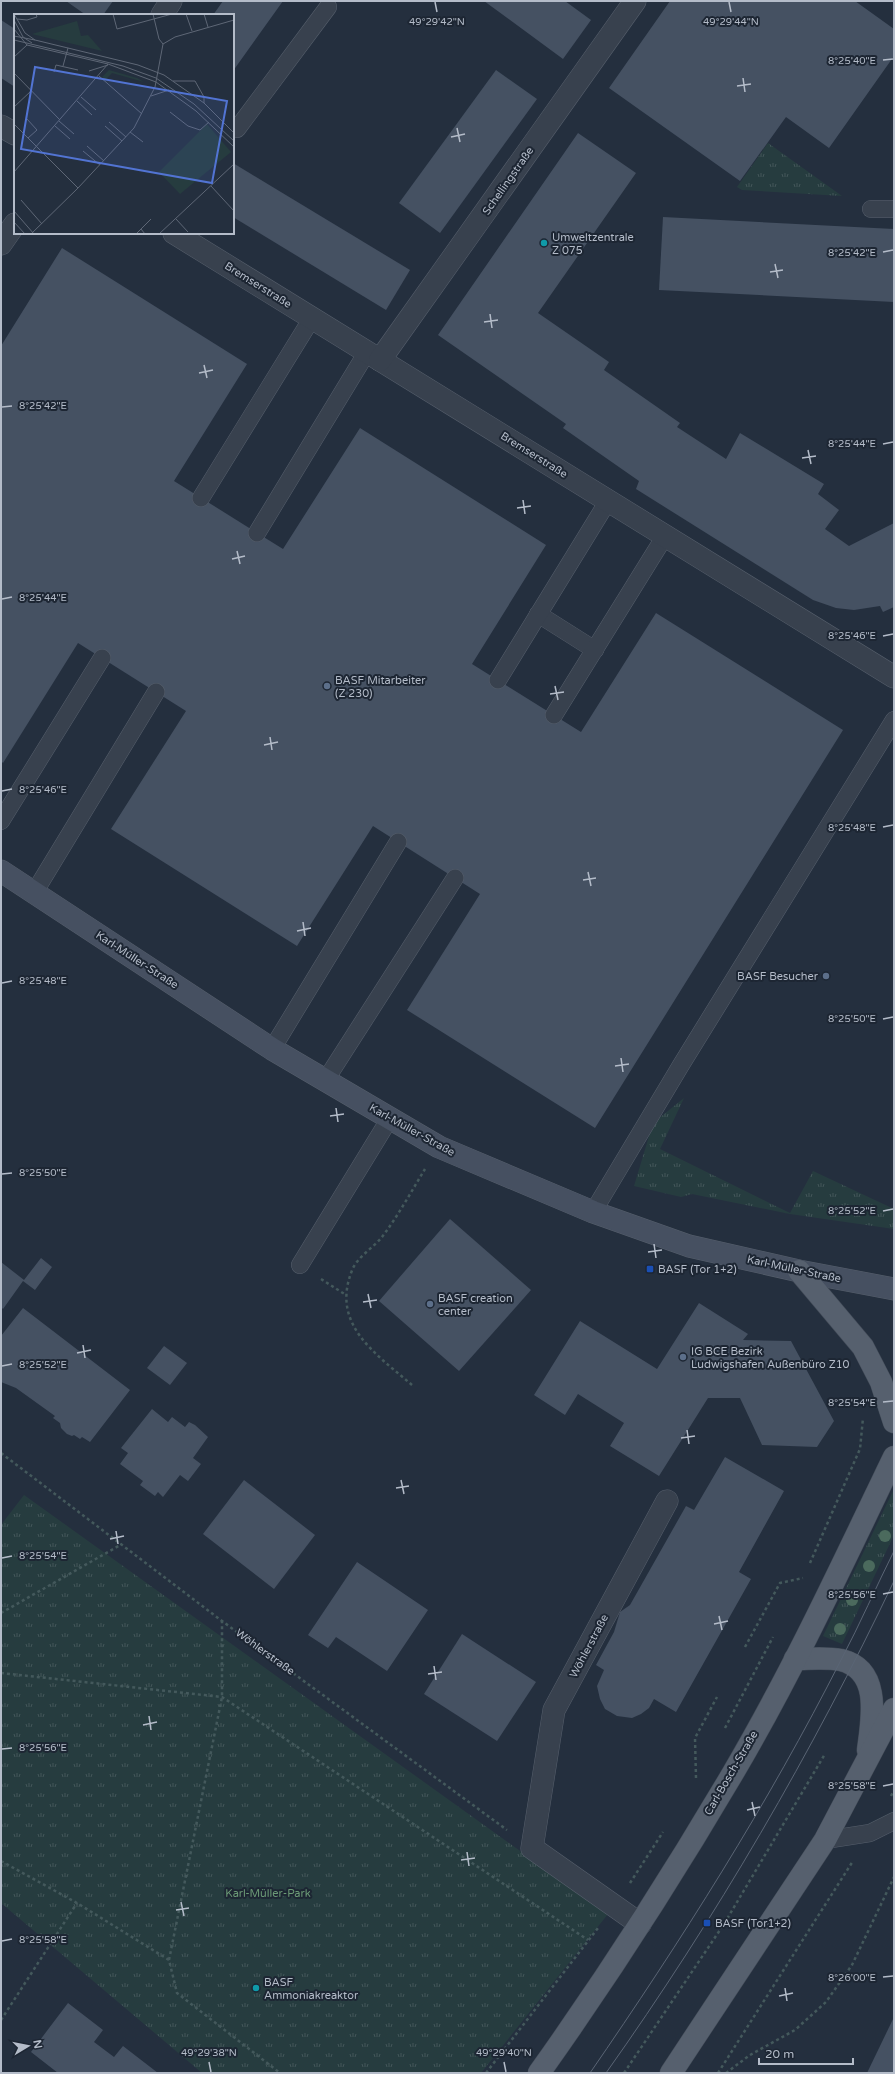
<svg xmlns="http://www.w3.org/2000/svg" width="895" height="2074" font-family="'Varela Round',sans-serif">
<defs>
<pattern id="grass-tufts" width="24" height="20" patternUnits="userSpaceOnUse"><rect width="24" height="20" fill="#263c3f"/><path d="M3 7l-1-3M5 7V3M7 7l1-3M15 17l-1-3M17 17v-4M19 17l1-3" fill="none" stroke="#435659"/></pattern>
</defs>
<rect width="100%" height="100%" fill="#242f3e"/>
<!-- grass -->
<g fill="url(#grass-tufts)">
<polygon points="768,143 842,196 742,190 737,187"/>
<polygon points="684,1098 660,1149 790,1213 813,1171 894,1209 894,1229 790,1214 692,1194 681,1197 634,1186 653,1123"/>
<polygon points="894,1489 894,1535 842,1644 823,1636"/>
<polygon points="24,1495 608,1914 481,2073 202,2073 1,1903 1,1525"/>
</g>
<!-- building -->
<g fill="#455162">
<polygon points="66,1 113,1 103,15 86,15"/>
<polygon points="223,1 283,1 233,71 233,15 213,15"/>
<polygon points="484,1 565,1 591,20 563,59"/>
<polygon points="670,1 855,1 894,29 894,56 829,148 786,117 740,181 609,88"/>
<polygon points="1,20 15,29 15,87 1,78"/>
<polygon points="496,70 537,99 440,233 399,203"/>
<polygon points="578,133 636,173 538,313 609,362 604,370 680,423 677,427 726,459 740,433 824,484 818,494 839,510 825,529 849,546 894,523 894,607 883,612 880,606 854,610 836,608 813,600 636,489 639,481 563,428 566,424 438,335"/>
<polygon points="233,163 410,270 386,310 233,217"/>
<polygon points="663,217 894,229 894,302 659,290"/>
<polygon points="62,248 247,364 174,481 283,549 360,428 546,545 472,664 581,732 656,613 843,730 595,1128 407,1010 480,894 373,826 297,946 111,829 186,711 78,643 3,763 1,761 1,346"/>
<polygon points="450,1219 531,1290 459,1371 379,1301"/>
<polygon points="41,1258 52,1267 35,1290 23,1281 3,1309 1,1307 1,1262 24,1280"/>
<polygon points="699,1303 748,1334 743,1340 791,1341 834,1421 817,1447 762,1445 740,1398 708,1398 659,1476 610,1446 624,1423 578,1394 565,1415 534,1395 580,1321 657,1369"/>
<polygon points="23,1308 130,1390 90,1442 82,1437 80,1439 74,1435 72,1436 67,1434 61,1428 60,1423 53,1418 55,1416 16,1388 1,1382 1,1336"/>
<polygon points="164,1346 187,1363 170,1385 147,1368"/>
<polygon points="152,1409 168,1422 172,1417 185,1427 189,1422 195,1425 208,1437 193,1458 201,1464 188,1481 180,1475 163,1497 158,1492 155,1496 140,1485 143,1481 120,1464 128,1453 121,1448"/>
<polygon points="725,1457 784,1491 739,1572 751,1579 676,1712 654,1699 649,1708 641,1714 632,1718 617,1716 605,1709 600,1699 597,1686 604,1670 596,1665 614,1632 620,1612 630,1605 686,1506 694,1510"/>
<polygon points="244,1480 315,1535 274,1589 203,1534"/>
<polygon points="357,1562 428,1610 387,1671 336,1637 328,1648 308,1635"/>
<polygon points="462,1634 536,1682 497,1741 424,1694"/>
<polygon points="68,2003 103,2030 94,2042 114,2057 123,2046 158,2073 58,2073 31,2052"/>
<polygon points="894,2017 894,2073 867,2073"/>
</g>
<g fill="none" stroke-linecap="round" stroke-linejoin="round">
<!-- lane casing -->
<g stroke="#565f6c" stroke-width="18">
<g id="lane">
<polyline points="233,126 237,129 328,7"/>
<polyline points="871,209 894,209"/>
<polyline points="201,498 312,318"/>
<polyline points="257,533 367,352"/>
<polyline points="538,614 595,650"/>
<polyline points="498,680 608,501"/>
<polyline points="554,715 665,536"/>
<polyline points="1,821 102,658"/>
<polyline points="34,893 156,692"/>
<polyline points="272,1049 398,842"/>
<polyline points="325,1081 455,878"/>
<polyline points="593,1212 681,1065 894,720"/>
<polyline points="300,1265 390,1118"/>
<polyline points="825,1840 870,1833 894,1821"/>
</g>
</g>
<!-- street casing -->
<g stroke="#565f6c" stroke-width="23">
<g id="street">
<polyline points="162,15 171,1"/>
<polyline points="1,126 15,134"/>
<polyline points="174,233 894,677"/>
<polyline points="1,244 15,224"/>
<polyline points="380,360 635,1"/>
<polyline points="640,1924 532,1848 554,1710 667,1501"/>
</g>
</g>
<!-- secondary casing -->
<g stroke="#565f6c" stroke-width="23">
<polyline id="secondary" points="1,871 272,1049 439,1147 593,1212 689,1246 799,1271 894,1289"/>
</g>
<!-- primary casing -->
<g stroke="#414a57" stroke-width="23">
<g id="primary">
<polyline points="799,1271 863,1347 881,1382 894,1422"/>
<path d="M795,1659C810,1659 826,1657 841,1660C882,1670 872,1719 868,1750"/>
<path d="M539,2073C608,1976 673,1875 733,1773C793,1671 843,1563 894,1457"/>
<polyline points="671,2073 825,1840 894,1709"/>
</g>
</g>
<!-- path -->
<g stroke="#44595c" stroke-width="2.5" stroke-dasharray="3 3" stroke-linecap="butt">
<polyline points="321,1279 346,1295"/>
<path d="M412,1385C375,1353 329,1324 353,1268C359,1256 374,1247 382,1237C398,1216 411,1192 425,1169"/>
<polyline points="1,1453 222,1621 507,1830"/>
<polyline points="810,1563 860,1449 863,1418"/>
<polyline points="1,1613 122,1544"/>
<polyline points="745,1647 780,1583 803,1578"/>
<polyline points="1,1673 222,1697 588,1940"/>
<polyline points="725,1728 773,1637"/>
<polyline points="696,1778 695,1738 717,1697"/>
<polyline points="891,1796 894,1790"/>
<polyline points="1,1861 77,1903 169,1960 177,1993 280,2073"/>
<polyline points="630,1883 663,1832"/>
<polyline points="169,1960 222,1697 222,1621"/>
<polyline points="1,2020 77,1903"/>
<polyline points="486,2073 598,1928"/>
<polyline points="624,2073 724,1924 825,1754"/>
<polyline points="718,2073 853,1861"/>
<polyline points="726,2073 750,2055 795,2030 826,2002 852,1965 894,1877"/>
</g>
<!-- lane -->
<use href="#lane" stroke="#38414e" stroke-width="17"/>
<!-- street -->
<use href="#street" stroke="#38414e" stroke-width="22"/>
<!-- secondary -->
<use href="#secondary" stroke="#465061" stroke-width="22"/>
<!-- primary -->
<use href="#primary" stroke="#56606e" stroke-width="22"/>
<!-- tram -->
<g stroke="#5a6575" stroke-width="1">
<path d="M590,2073C681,1941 768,1804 841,1660C860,1624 876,1587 894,1551"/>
<path d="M606,2073C716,1918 812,1753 894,1581"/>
</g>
</g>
<!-- trees -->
<g fill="#4b6a5d">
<circle cx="885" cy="1536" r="6"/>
<circle cx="869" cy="1566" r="6"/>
<circle cx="852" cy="1600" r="6"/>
<circle cx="840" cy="1629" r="6"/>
</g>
<!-- ticks -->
<path fill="none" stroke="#b4bcc9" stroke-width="1.5" d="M435,2L437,12M729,2L731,12M883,60L893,59M743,78L745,92M737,86L751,84M457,128L460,142M451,137L465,134M883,252L893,250M775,264L778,278M770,272L783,270M490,314L492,328M484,322L498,320M204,365L207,378M199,373L213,370M2,407L12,406M883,444L893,442M808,450L811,464M802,458L816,456M523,500L525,514M517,508L531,506M237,551L240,564M232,559L245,556M2,599L12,597M883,636L893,634M555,686L558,700M550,694L564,692M270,737L272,750M264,745L278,742M2,791L12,789M883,827L893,825M588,872L591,886M583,880L596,878M303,922L305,936M297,931L311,928M2,983L12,981M883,1019L893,1017M621,1058L623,1072M615,1066L629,1064M336,1108L338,1122M330,1116L344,1114M2,1174L12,1173M883,1211L893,1209M654,1244L656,1258M648,1252L662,1250M368,1294L371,1308M363,1302L377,1300M83,1345L85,1358M77,1353L91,1350M2,1366L12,1364M883,1402L893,1401M687,1430L689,1444M681,1438L695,1436M401,1480L404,1494M396,1488L409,1486M116,1531L118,1544M110,1539L124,1536M2,1558L12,1556M883,1594L893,1592M719,1616L722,1630M714,1624L728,1621M434,1666L436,1680M428,1674L442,1672M149,1716L151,1730M143,1725L157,1722M2,1749L12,1748M883,1786L893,1784M752,1802L755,1816M747,1810L760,1807M467,1852L469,1866M461,1860L475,1858M181,1902L184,1916M176,1910L189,1908M2,1941L12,1939M883,1977L893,1976M785,1988L787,2001M779,1996L793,1993M209,2062L211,2072M504,2062L506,2072"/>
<!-- markers -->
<g fill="#0f9aa8" stroke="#1d2633" stroke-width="1.5">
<circle cx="544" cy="243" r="4"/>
<circle cx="256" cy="1988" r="4"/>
</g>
<g fill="#5c6f8a" stroke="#1d2633" stroke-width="1.5">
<circle cx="327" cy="686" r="4"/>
<circle cx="826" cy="976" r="4"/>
<circle cx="430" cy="1304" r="4"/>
<circle cx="683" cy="1357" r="4"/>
</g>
<g fill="#1a4fb4" stroke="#1d2633" stroke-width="1.5">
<rect x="646" y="1265" width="8" height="8" rx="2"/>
<rect x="703" y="1919" width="8" height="8" rx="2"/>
</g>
<g text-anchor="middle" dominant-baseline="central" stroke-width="4" stroke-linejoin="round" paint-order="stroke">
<!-- street labels -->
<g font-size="11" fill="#b4bcc9" stroke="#1d2633">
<text transform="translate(508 181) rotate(-55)">Schellingstraße</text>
<text transform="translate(258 285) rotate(32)">Bremserstraße</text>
<text transform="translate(534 455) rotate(32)">Bremserstraße</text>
<text transform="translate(137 960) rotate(33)">Karl-Müller-Straße</text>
<text transform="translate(412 1130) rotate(29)">Karl-Müller-Straße</text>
<text transform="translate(794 1269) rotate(12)">Karl-Müller-Straße</text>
<text transform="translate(589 1646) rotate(-62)">Wöhlerstraße</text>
<text transform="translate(265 1652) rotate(36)">Wöhlerstraße</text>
<text transform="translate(731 1773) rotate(-60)">Carl-Bosch-Straße</text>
</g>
<!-- poi labels -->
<g font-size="11" fill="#b4bcc9" stroke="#1d2633" text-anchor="start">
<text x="552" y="237">Umweltzentrale<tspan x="552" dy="13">Z 075</tspan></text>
<text x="335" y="680">BASF Mitarbeiter<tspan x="335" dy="13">(Z 230)</tspan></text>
<text x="818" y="976" text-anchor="end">BASF Besucher</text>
<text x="658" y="1269">BASF (Tor 1+2)</text>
<text x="438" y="1298">BASF creation<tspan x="438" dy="13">center</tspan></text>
<text x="691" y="1351">IG BCE Bezirk<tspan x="691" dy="13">Ludwigshafen Außenbüro Z10</tspan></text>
<text x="715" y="1923">BASF (Tor1+2)</text>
<text x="264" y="1982">BASF<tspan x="264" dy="13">Ammoniakreaktor</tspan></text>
</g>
<!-- park labels -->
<g font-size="11" fill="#6b9a76" stroke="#1d2633">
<text x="268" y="1893">Karl-Müller-Park</text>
</g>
</g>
<!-- overview -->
<g transform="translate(14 14)">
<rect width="220" height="220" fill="#242f3e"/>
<path d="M63,7L67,22L74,21L88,37L18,20ZM95,56L123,64L130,68L98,59L91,66L88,63ZM193,110L217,138L166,180L145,158Z" fill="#263c3f"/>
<path fill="none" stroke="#5e6776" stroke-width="1" d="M0,0L11,19L21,26L124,51L150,61L190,89L220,119M99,0L103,15L158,0M139,0L145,25L149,30M172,0L178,17M190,0L194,13M3,5L13,6L23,3L22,0M0,6L9,23L18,29M0,15L13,31L94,50L142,68L182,97L220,133M0,22L21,26M0,26L109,52L142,64L180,90L220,127M0,43L13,31M49,52L54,34M75,57L94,51M40,58L42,51L64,56M0,59L46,106M85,62L128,100M159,67H181L190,83V89M137,82L155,76M67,83L82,96M63,87L78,101M0,93L17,77M156,98L174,112L186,116L195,108M13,105L23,116L14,124M45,107L60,120M95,108L112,123M0,110L64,174M41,112L56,125M91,112L108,127M116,118L129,128M73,132L90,147M69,137L86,151M0,158L94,50M197,172L220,197M7,186L28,210M0,197L20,220M162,205L174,218M0,208L11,220M127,215L137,205M17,220L64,174L120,114L141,73L149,30L161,23L220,6M122,220L127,215L131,220M145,220L220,150"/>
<path fill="#5274d3" fill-opacity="0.15" stroke="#5274d3" stroke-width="2" d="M21,53L213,87L198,169L7,135Z"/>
<rect width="220" height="220" fill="none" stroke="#b4bcc9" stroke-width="2"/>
</g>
<g font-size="10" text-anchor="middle" fill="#b4bcc9" stroke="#1d2633" stroke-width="4" stroke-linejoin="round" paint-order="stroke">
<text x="731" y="25">49°29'44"N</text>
<text x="437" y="25">49°29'42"N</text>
<text x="852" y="64">8°25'40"E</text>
<text x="852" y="256">8°25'42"E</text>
<text x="43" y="409">8°25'42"E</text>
<text x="852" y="447">8°25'44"E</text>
<text x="43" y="601">8°25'44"E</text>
<text x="852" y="639">8°25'46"E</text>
<text x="43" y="793">8°25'46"E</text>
<text x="852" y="831">8°25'48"E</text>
<text x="43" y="984">8°25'48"E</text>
<text x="852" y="1022">8°25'50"E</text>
<text x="43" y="1176">8°25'50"E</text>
<text x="852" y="1214">8°25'52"E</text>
<text x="43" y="1368">8°25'52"E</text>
<text x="852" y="1406">8°25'54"E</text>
<text x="43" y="1559">8°25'54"E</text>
<text x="852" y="1598">8°25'56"E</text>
<text x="43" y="1751">8°25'56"E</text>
<text x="852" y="1789">8°25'58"E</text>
<text x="43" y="1943">8°25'58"E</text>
<text x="852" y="1981">8°26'00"E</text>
<text x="209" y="2056">49°29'38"N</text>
<text x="504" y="2056">49°29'40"N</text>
</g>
<!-- border -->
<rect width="895" height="2074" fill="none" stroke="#b4bcc9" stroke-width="4"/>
<!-- north arrow -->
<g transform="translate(28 2046) rotate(80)" stroke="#1d2633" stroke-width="3" paint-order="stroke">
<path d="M0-3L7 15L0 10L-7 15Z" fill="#b4bcc9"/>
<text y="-6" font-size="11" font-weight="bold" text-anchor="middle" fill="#b4bcc9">N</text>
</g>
<!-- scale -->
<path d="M759 2058v6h94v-6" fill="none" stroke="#b4bcc9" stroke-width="2"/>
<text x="765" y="2058" font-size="12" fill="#b4bcc9" stroke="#1d2633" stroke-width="3" paint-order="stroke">20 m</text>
</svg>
